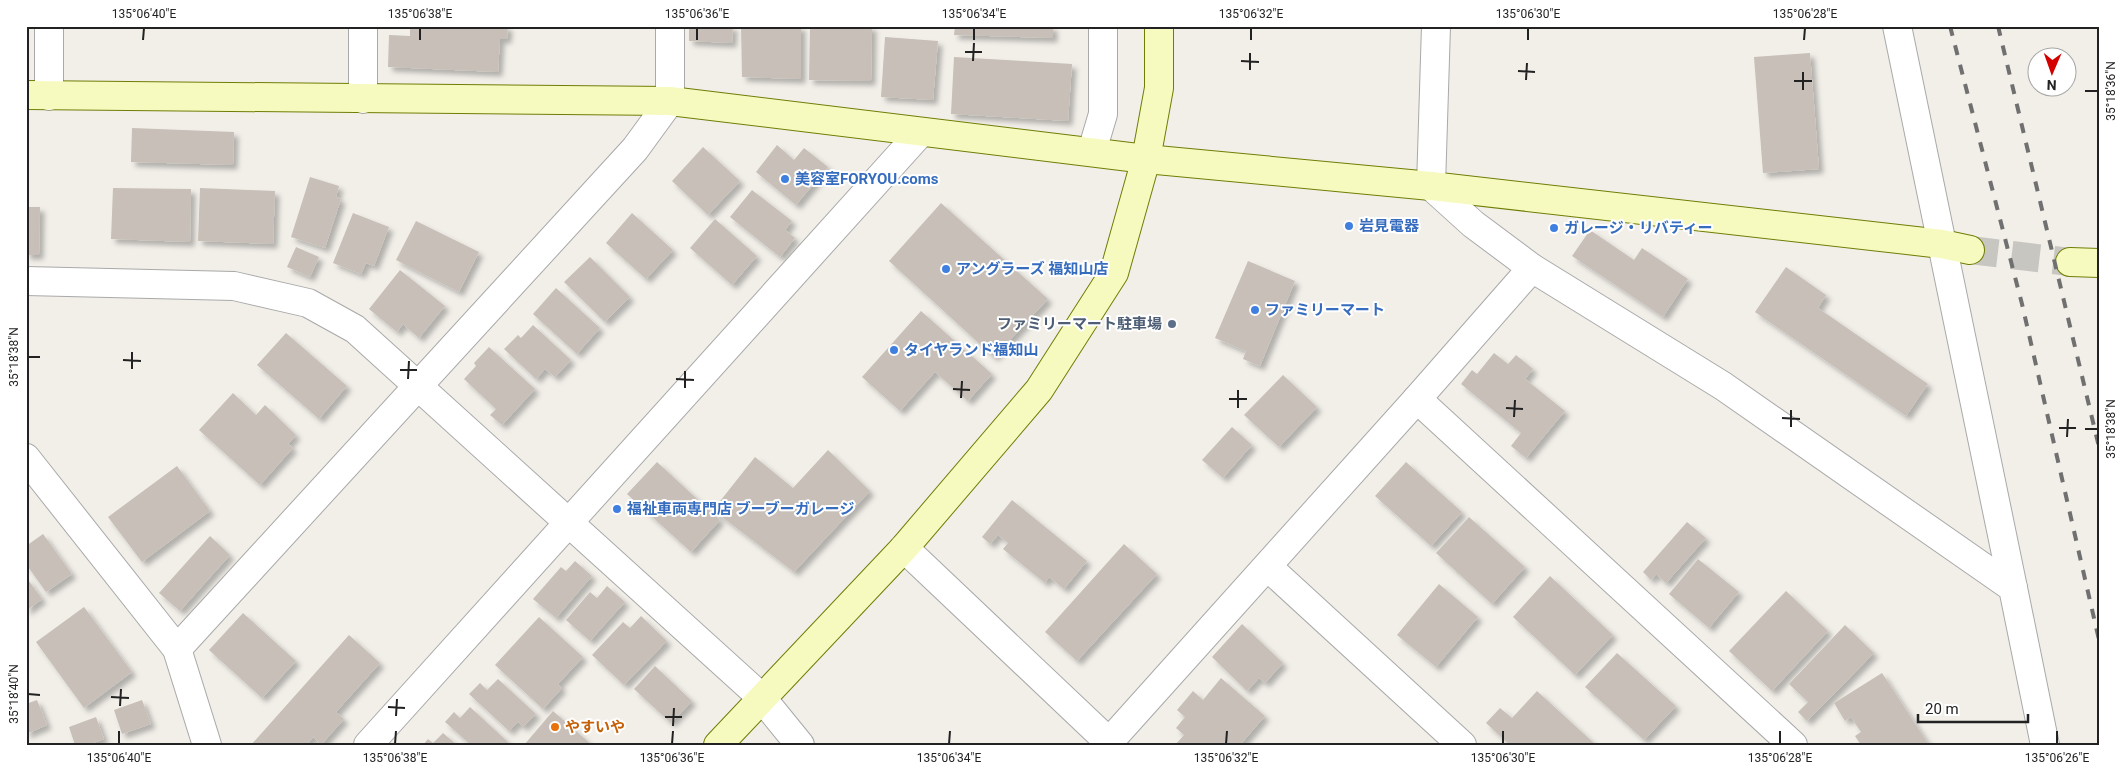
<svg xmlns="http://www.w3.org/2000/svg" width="2125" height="771" font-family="Roboto,'Noto Sans JP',sans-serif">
<defs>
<filter id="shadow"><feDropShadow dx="4.5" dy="4.5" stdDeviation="2.5" flood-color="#0004"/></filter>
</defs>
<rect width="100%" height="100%" fill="#f2efe9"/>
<!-- building -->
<g fill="#c7bfb8" filter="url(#shadow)">
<polygon points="410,26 508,26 507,39 500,39 498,72 388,67 389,35 410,36"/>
<polygon points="689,26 733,26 732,43 689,41"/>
<polygon points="741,26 801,26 801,79 742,77"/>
<polygon points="810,26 872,26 871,81 809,80"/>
<polygon points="955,26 1053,26 1053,38 954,35"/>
<polygon points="885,37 938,41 933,100 881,97"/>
<polygon points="1810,53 1819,169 1763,173 1754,57"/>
<polygon points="954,57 1072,64 1068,121 951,114"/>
<polygon points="132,128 234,132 233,165 131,162"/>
<polygon points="777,145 794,160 804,148 828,167 796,205 756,172"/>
<polygon points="703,147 740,181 708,215 672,181"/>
<polygon points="310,177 339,186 336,197 341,199 325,248 291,237"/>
<polygon points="113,188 191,189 190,242 111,239"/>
<polygon points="200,188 275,191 273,244 198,241"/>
<polygon points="752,190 792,221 785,230 795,238 780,257 730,217"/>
<polygon points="941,203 1048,299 994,357 889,261"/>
<polygon points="26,207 40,207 39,255 26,255"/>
<polygon points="353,213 389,227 374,266 366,263 361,274 333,263"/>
<polygon points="632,213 673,250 646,279 606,243"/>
<polygon points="715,219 757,256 732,285 690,248"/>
<polygon points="416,221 479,252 459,292 396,260"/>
<polygon points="1590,230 1634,260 1642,248 1688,279 1663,317 1572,256"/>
<polygon points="296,247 319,257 310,277 287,267"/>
<polygon points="590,257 630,297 605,322 564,282"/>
<polygon points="1248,261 1295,281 1260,366 1243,359 1246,351 1215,338"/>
<polygon points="1786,267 1826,295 1818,308 1928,384 1906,416 1755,312"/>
<polygon points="400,270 445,306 419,338 403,324 397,332 369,309"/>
<polygon points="556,288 600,328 577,354 533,314"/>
<polygon points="921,311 992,374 968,401 935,372 900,411 862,377"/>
<polygon points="533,325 571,360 555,377 545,369 536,379 504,349 518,335 521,338"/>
<polygon points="286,333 347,386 319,419 257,365"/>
<polygon points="489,347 535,389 502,425 490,415 496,409 464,379 476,366 474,363"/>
<polygon points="1494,353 1508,364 1516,355 1533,369 1525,379 1565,411 1526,458 1511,446 1521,433 1461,384 1472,370 1477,374"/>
<polygon points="1283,375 1317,407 1279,447 1244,415"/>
<polygon points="233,393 256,415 265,405 296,435 288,444 293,448 260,485 199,430"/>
<polygon points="1232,427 1252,445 1223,478 1202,460"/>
<polygon points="828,450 870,491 794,572 713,510 755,457 793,488"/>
<polygon points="657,462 720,520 691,552 627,494"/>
<polygon points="1406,462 1462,512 1431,546 1375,496"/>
<polygon points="177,466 210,511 142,562 108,517"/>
<polygon points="1012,500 1087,561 1064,589 1049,577 1045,583 1003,549 1008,543 998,535 990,544 982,537"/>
<polygon points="1469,517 1525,567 1492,604 1436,553"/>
<polygon points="1687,522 1706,538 1666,583 1656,574 1651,580 1643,572"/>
<polygon points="43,534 72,574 46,592 26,564 26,546"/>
<polygon points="210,536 230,555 180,611 159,593"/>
<polygon points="1124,544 1157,574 1077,661 1045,632"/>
<polygon points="1698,559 1739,592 1709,628 1669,594"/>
<polygon points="575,561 592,576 556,618 533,599 561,567 566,571"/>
<polygon points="1550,576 1613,635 1575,675 1513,617"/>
<polygon points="26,577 42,599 26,611"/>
<polygon points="1439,584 1478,617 1436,667 1397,635"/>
<polygon points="607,586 625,602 590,641 566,620 590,592 597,598"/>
<polygon points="1786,591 1828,631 1772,691 1729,651"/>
<polygon points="84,607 132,672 84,708 36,642"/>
<polygon points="243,613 296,661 262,698 209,650"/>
<polygon points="641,616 667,641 624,685 592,655 623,622 630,628"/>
<polygon points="539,617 583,657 558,684 562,688 543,709 495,665"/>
<polygon points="1242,624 1283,663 1265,683 1259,678 1247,691 1212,657"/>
<polygon points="1845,625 1874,653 1807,721 1798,712 1808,702 1789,684"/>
<polygon points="349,635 380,663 336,712 344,719 321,745 313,737 307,745 251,745"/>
<polygon points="1617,653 1676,706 1644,740 1585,687"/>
<polygon points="655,666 692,701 671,723 634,689"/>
<polygon points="1882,673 1929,745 1861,745 1855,736 1861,732 1851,717 1845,721 1834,703"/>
<polygon points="1221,678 1265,716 1240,745 1175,745 1184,735 1176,728 1185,717 1177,710 1193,691 1203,700"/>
<polygon points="498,679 536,714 523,727 518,722 509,731 469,694 480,683 487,690"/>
<polygon points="1537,691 1596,745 1510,745 1486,723 1500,708 1512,718"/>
<polygon points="37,700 47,725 26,734 26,704"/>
<polygon points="142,700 151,724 122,734 114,710"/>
<polygon points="470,707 508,742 506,745 471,745 445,722 454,712 460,718"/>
<polygon points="553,711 592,745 524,745"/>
<polygon points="96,717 104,739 88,745 75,745 69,727"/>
<polygon points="443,733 457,745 423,745 428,739 433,743"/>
</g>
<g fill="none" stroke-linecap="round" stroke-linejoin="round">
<!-- secondary-tunnel -->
<polyline stroke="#c8c6c1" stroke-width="28" stroke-dasharray="28 14" stroke-linecap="butt" points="1970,250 2070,262"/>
<!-- street casing -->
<g stroke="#a9a9a9" stroke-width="30">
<g id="street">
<polyline points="363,26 363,99"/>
<polyline points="1436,26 1431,186 1473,224 1532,268 1723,386 2013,588 2045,745"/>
<polyline points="1897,26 2013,588"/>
<polyline points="49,96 49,26"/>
<polyline points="1092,151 1103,114 1103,26"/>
<polyline points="26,281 234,286 308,303 355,329 761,697 800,745"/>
<polyline points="1417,399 1793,745"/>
<polyline points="26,458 177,649 207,745"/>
<polyline points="904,548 1112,745"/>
<polyline points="1268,567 1462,745"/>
<polyline points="177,649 635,149 670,101 670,26"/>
<polyline points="1109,742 1417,399 1532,268"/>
<polyline points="368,745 921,132"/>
</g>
</g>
<!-- secondary casing -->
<g stroke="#707d05" stroke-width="30">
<g id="secondary">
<polyline points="26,95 670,101 1146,159 1431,186 1942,244 1970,250"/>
<polyline points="2070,262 2099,263"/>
<polyline points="718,745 904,548 1039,390 1114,273 1146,159 1159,88 1159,26"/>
</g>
</g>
<!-- street -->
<use href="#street" stroke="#fff" stroke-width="28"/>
<!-- secondary -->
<use href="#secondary" stroke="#f7fabf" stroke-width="28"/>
<!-- rail -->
<g stroke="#707070" stroke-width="4" stroke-dasharray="10 10" stroke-linecap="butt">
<polyline points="1950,26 2022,304 2099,640"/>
<polyline points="1998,26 2099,447"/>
</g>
</g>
<!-- ticks -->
<path fill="none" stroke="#222" stroke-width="2" d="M143,40L144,28M420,40V28M697,40V28M974,40V28M1251,40V28M1528,40V28M1804,40L1805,28M965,52H982M973,61L974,43M1241,61L1259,62M1250,70V53M1518,71L1535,72M1526,80L1527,63M1794,81H1812M1803,90V72M2085,91H2098M28,357H40M123,360L141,361M132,369V352M400,370H417M408,379L409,361M676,379L694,380M685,388V371M953,389L970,390M961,398L962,381M1229,399H1247M1238,408V390M1506,408L1523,409M1514,417L1515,400M1782,418L1800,419M1791,427V410M2059,428H2076M2085,429H2098M2067,437L2068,419M28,694L40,695M111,697L129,698M120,706L121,689M388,707L405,708M396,716L397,699M665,717H682M673,726L674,708M119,744V731M395,744L396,731M672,744L673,731M949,744L950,731M1226,744L1227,731M1503,744V731M1780,744V731M2057,744V731"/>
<!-- markers -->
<g fill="#3f7fe0" stroke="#fff" stroke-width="2">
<circle cx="785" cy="179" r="5"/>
<circle cx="1349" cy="226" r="5"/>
<circle cx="1554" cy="228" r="5"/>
<circle cx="946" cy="269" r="5"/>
<circle cx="1255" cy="310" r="5"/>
<circle cx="894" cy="350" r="5"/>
<circle cx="617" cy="509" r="5"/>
</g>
<circle fill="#5c6f8a" stroke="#fff" stroke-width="2" cx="1172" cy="324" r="5"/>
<circle fill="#e8710a" stroke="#fff" stroke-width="2" cx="555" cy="727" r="5"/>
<g text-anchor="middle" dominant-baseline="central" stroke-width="4" stroke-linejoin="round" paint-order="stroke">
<!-- shop labels -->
<g font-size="15" font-weight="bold" fill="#366cbe" stroke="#fff" text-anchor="start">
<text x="795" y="179">美容室FORYOU.coms</text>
<text x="1359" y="226">岩見電器</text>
<text x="1564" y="228">ガレージ・リバティー</text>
<text x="956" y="269">アングラーズ 福知山店</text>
<text x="1265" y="310">ファミリーマート</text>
<text x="904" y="350">タイヤランド福知山</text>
<text x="627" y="509">福祉車両専門店 ブーブーガレージ</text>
</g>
<!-- service labels -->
<g font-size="15" font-weight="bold" fill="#4e5e75" stroke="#fff" text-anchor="end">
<text x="1162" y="324">ファミリーマート駐車場</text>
</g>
<!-- food labels -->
<g font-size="15" font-weight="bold" fill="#c56008" stroke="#fff" text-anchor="start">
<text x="565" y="727">やすいや</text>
</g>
</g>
<!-- border -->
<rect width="2125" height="771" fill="none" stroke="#ffffff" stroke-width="55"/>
<!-- north arrow -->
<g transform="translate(2052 72) rotate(182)"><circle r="24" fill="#ffffff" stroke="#a7a7a7"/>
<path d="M0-4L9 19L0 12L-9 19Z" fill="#d40000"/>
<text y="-8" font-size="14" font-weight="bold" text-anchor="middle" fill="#222222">N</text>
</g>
<!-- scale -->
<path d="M1918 714v8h110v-8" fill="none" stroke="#222222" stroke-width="2.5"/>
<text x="1925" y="714" font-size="15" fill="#222222" stroke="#ffffff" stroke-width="4" paint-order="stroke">20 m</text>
<rect x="28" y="28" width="2070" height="716" fill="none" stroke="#222" stroke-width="2"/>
<g font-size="12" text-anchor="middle" fill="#222">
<text x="144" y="18">135°06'40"E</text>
<text x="420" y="18">135°06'38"E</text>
<text x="697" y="18">135°06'36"E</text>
<text x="974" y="18">135°06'34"E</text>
<text x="1251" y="18">135°06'32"E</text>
<text x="1528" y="18">135°06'30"E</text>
<text x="1805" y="18">135°06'28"E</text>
<text transform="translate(2111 91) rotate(-90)" y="4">35°18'36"N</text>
<text transform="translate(14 357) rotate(-90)" y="4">35°18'38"N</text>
<text transform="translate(2111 429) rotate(-90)" y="4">35°18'38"N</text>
<text transform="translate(14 694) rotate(-90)" y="4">35°18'40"N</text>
<text x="119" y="762">135°06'40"E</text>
<text x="395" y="762">135°06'38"E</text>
<text x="672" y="762">135°06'36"E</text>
<text x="949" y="762">135°06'34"E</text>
<text x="1226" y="762">135°06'32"E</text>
<text x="1503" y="762">135°06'30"E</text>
<text x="1780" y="762">135°06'28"E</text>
<text x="2057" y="762">135°06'26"E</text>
</g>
</svg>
